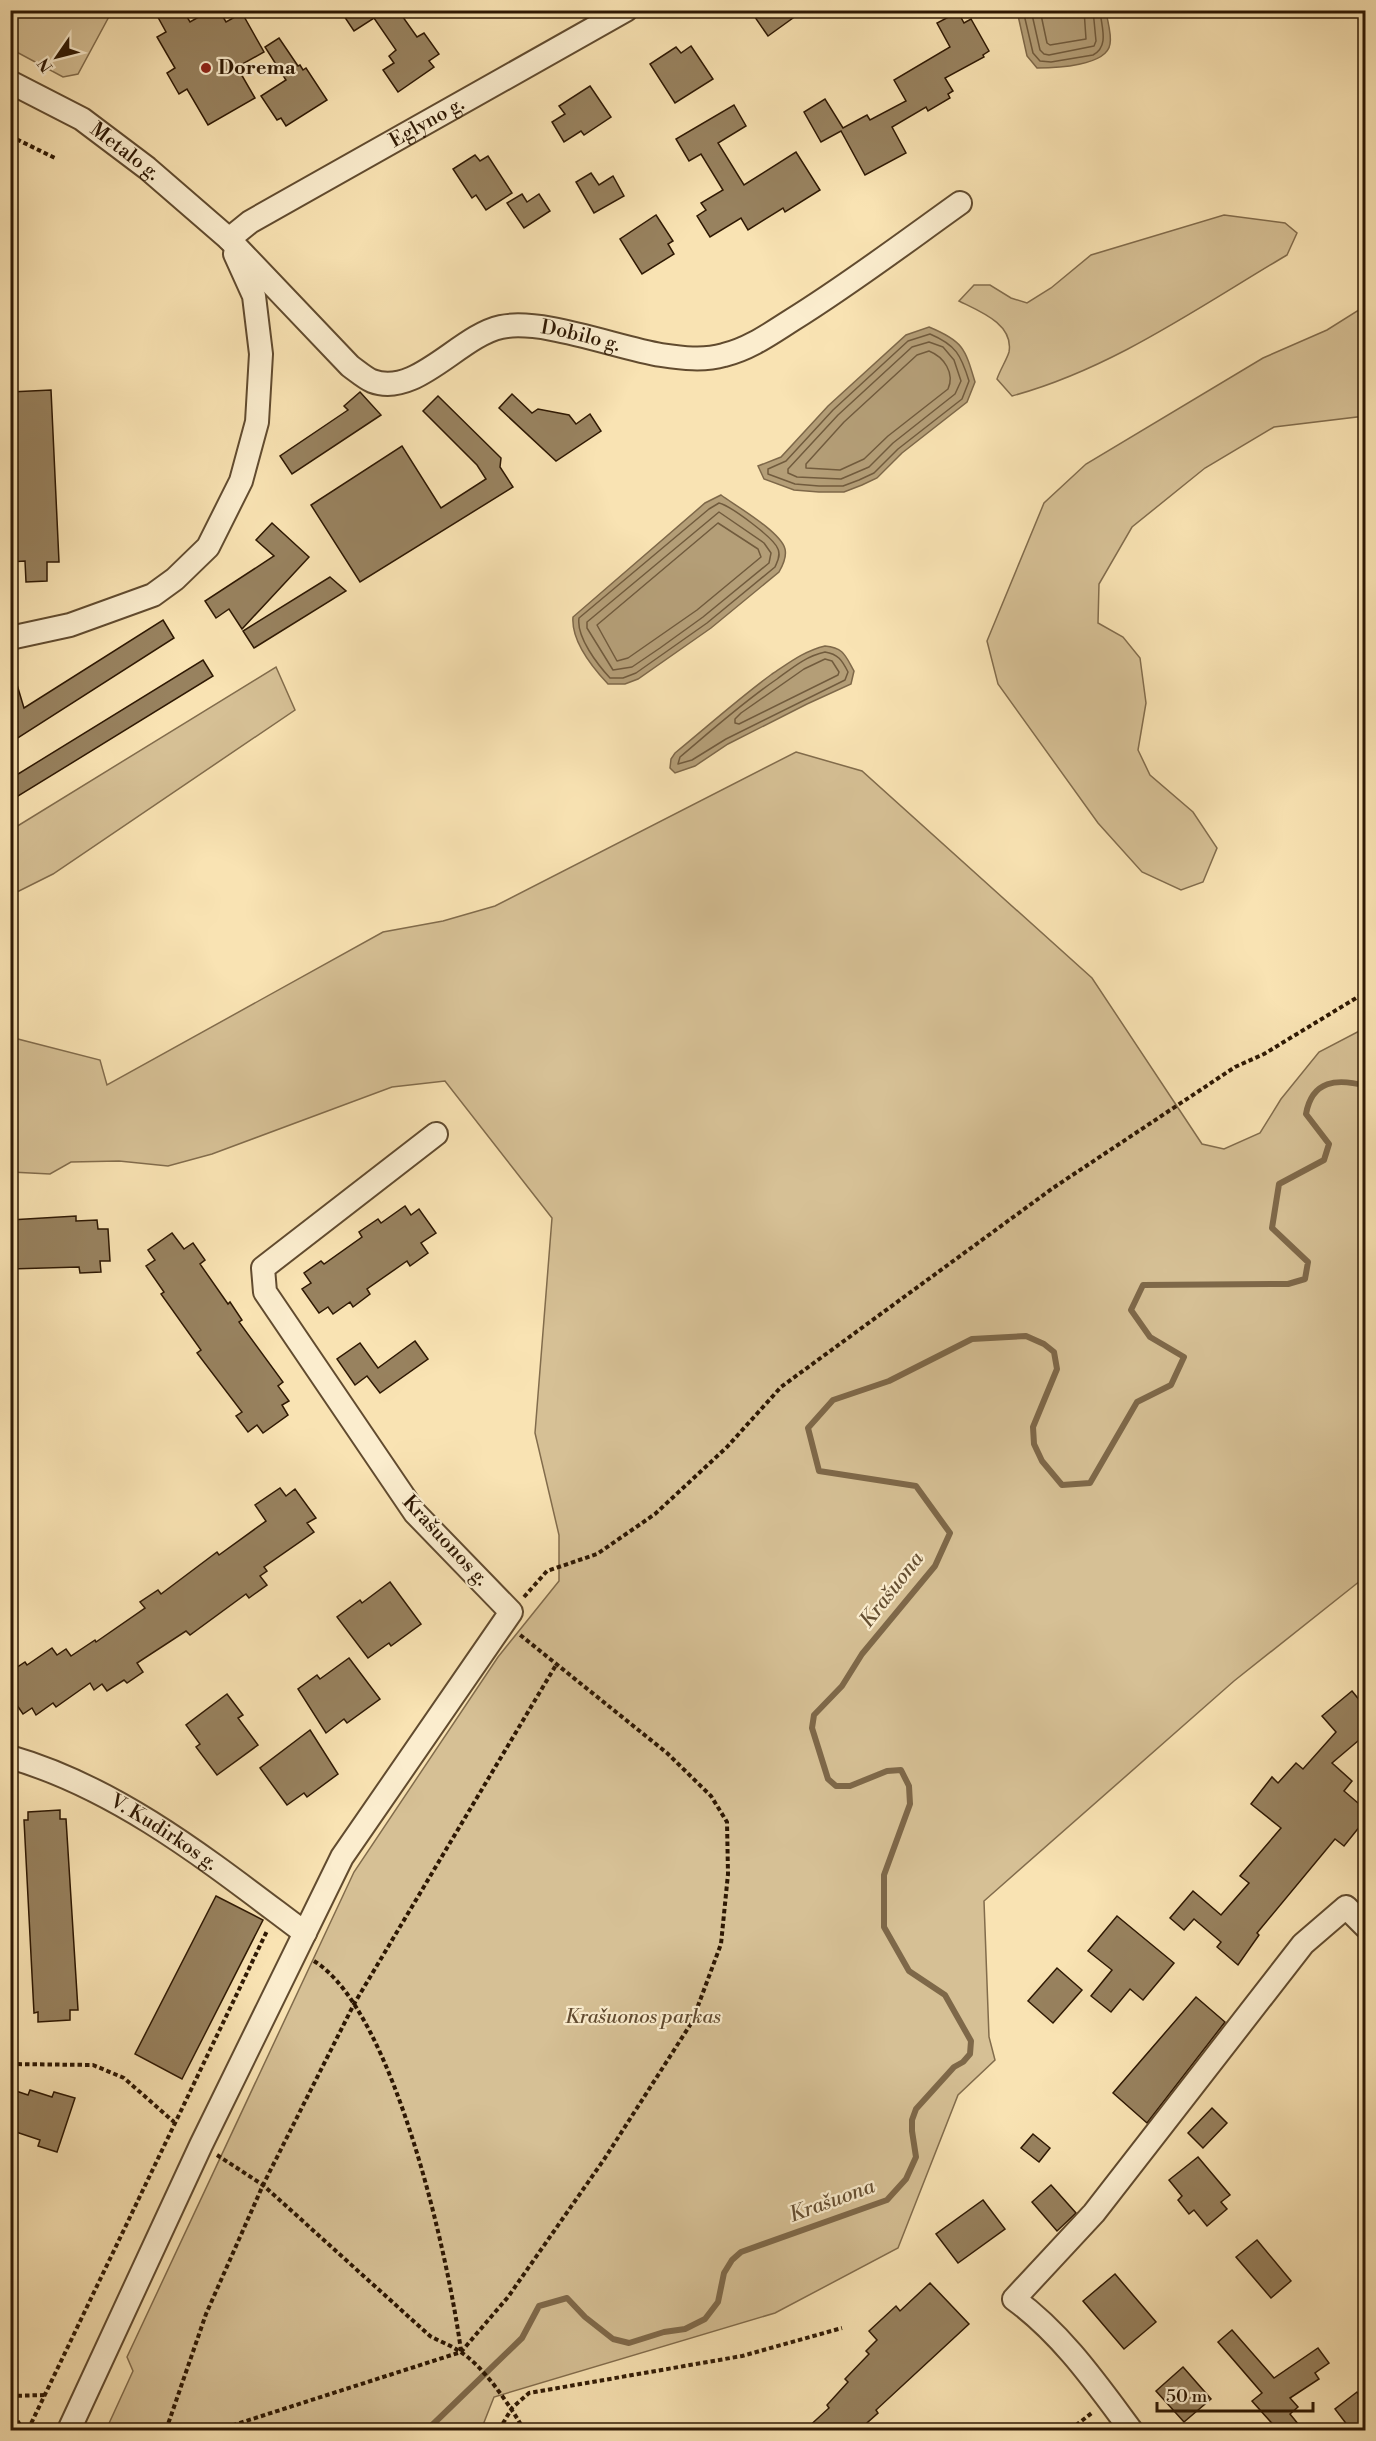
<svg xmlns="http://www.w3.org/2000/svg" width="1376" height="2441" font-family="'Libre Bodoni',serif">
<rect width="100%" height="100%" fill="#f9e3b3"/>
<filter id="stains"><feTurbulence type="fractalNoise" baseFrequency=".00333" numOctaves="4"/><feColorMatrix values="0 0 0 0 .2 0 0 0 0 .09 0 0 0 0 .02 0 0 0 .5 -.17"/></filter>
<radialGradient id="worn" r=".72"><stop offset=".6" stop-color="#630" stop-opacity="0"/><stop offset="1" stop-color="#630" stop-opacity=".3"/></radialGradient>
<!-- green -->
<g fill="#d6c095" stroke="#826c4c" stroke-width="1.5">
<polygon points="10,11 11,10 112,11 78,74 63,77 11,49"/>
<path d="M1224,215L1285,223L1297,233L1287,255C1199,307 1112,369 1012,396L997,379C1000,370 1007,359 1009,352C1014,324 979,311 959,301L974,285H990L1011,298L1027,303L1051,288L1091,255Z"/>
<polygon points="1365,306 1365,416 1274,427 1205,468 1132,527 1099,584 1098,623 1123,637 1140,658 1146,703 1138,750 1150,775 1193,812 1217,848 1203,882 1181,890 1142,872 1098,823 998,684 987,641 1044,503 1086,464 1263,358 1327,330"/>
<polygon points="276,667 295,710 53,874 11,895 11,830"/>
<polygon points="796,752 862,771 1092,978 1202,1144 1224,1149 1260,1133 1281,1099 1319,1052 1365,1028 1365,1577 1234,1681 984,1901 989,2037 995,2060 958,2095 898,2248 775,2313 494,2397 481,2430 106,2430 133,2371 127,2357 354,1872 498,1657 559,1581 559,1535 535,1433 552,1218 445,1081 392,1087 212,1154 168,1166 119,1161 71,1162 50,1174 11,1172 11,1035 14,1038 100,1060 107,1085 383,932 443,921 495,906"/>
</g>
<!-- water -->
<g fill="#b49e77" stroke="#7e6849" stroke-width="1.5">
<path d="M1017,11H1106C1107,20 1112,34 1110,44C1107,66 1055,68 1037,68L1027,56Z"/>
<path d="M929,327C963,341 965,348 975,382L967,402L902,453L877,478L862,485L844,492H819L794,490L764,479L758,466L781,457L828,406L906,335Z"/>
<path d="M721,495C736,506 781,532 785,549C787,557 783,565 779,572L711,628L638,679L625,684H608C593,668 571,641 573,617L705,503Z"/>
<path d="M825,646C844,648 845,655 854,671L851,684L807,704L728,744L695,766L675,773L670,768L671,759L675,753C708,726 738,699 772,674C789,663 804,651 825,646Z"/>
</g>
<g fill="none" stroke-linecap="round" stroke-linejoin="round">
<!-- shore -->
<g stroke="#715b3d" stroke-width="1.5">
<path d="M1023,10L1033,53L1040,61L1051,62L1093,55C1110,46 1101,26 1100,10"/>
<polyline points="1031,10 1040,50 1044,54 1049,55 1094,46 1096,41 1093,10"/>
<polyline points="1040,10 1047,43 1050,45 1086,39 1084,10"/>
<path d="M930,334C956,345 961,355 969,381L962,399L898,449L874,473L859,480L843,486H819L795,484L768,474V469L786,461L833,410L908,341Z"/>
<polygon points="929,342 943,347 954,360 961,381 955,394 893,443 869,467 841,479 797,477 788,473 788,469 838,415 912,347"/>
<path d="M929,351C944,357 955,373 948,389L888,436L864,459L840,470L806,468V464L844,422L917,355Z"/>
<path d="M719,503C731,506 774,538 778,549C781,556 777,562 775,567L707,623L636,673L623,678H610C598,665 576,637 579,618L709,509Z"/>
<polygon points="719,512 764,543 771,553 769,563 703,617 660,648 632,667 613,670 587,628 587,622"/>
<polygon points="718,523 758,549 761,557 697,610 628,658 617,661 597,625"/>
<path d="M825,652C838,654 842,660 848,672L845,680L726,739L692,760L678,764L680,757C712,730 742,703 777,679C792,668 806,656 825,652Z"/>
<polygon points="825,659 832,661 839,672 838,675 739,724 735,723 735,719 741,713 804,669"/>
</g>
<!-- stream -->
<path stroke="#7e6849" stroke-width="6" d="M427,2430L522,2338L539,2306L567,2298L585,2317L613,2339L629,2343L664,2332L685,2329L705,2319L718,2302L724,2273L732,2260L741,2252L887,2200L906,2179L916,2157L912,2131V2120L916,2109L954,2067L963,2062L970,2054L971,2041L945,1995L909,1971L884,1927V1875L910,1804L909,1786L901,1770L887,1771L850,1786H836L828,1779L812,1728L814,1715L842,1686L862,1654L935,1566L950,1533L916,1486L819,1471L808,1428L833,1400L889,1381L972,1339L1026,1336L1044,1344L1054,1352L1057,1369L1033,1427L1034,1444L1042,1461L1062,1485L1090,1483L1137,1402L1171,1385L1184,1357L1150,1337L1131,1310L1143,1285L1288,1284L1305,1279L1308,1262L1272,1228L1279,1184L1324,1160L1329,1144L1306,1114C1312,1080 1337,1078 1366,1086"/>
</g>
<!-- building -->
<g fill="#98825f" stroke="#2e1803" stroke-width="1.5">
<polygon points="154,10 183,10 190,22 211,10 219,10 226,22 242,13 264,52 237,67 255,98 208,125 187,89 179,94 167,73 175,68 157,37 166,32"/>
<polygon points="340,10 398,10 417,37 424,33 439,54 429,61 434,67 398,92 383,70 394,63 389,56 396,50 374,18 354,31"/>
<polygon points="750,10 804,10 768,36"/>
<polygon points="958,12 964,23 971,19 989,51 983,55 984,57 945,78 953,91 948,94 950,98 928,111 926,107 892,127 906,153 865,175 841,131 821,142 804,112 825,99 843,128 867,115 870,120 906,101 894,80 950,47 937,23"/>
<polygon points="279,38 298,66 300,65 303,70 306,68 327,100 286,126 281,118 277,120 261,96 286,80 265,47"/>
<polygon points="691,46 713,79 675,103 650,64 676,47 681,53"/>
<polygon points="590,86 611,117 584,135 581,131 564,142 552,122 565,114 559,106"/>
<polygon points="734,105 746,126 718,143 744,185 796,152 820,190 785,212 783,208 748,230 741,218 710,237 697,216 706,210 701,203 723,190 701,154 689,161 676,139"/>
<polygon points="475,155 480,161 488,156 512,193 486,210 476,195 472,198 453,169"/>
<polygon points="591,173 599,185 613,176 624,196 594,213 576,182"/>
<polygon points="522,194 527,202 539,194 550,211 524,228 507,203"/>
<polygon points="656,215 673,241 668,244 674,254 642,274 620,239"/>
<polygon points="51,390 59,562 47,562 47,581 26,582 25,561 10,562 10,392"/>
<polygon points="360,392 381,415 292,474 280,456 348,410 344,406"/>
<polygon points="512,394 532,413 538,409 569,415 576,424 590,414 601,431 556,461 499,408"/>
<polygon points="438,396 501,458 500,467 513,487 360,582 311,505 402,446 441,508 486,479 477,465 423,411"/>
<polygon points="272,523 309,557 242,629 229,609 216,618 205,601 274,556 256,540"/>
<polygon points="330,577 346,591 254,648 243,631"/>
<polygon points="163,620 174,638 10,743 10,678 15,678 24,708"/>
<polygon points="203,660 213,676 10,801 10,779"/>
<polygon points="405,1206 411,1215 419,1209 436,1233 421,1243 428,1253 410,1266 407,1261 367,1289 370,1294 353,1307 350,1302 333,1314 328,1307 319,1313 302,1289 311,1283 304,1273 321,1261 324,1264 362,1237 359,1232 378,1219 381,1223"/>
<polygon points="76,1216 76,1221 97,1220 98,1229 108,1229 110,1261 100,1261 101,1272 80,1273 79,1267 10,1269 10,1220"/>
<polygon points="172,1233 184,1249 193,1243 205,1260 200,1264 228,1304 230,1302 242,1320 239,1322 283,1382 278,1386 289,1401 282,1405 288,1415 263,1433 257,1425 248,1432 236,1416 242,1412 197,1353 201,1350 161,1294 164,1292 146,1266 155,1260 148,1250"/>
<polygon points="415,1341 428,1359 380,1393 367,1376 355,1385 337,1359 360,1343 378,1368"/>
<polygon points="280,1488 286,1496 295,1489 316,1518 307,1523 314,1532 264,1567 267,1571 260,1576 267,1585 249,1598 246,1594 190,1635 186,1631 137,1663 143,1672 127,1683 124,1680 107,1691 102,1684 94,1690 90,1683 56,1707 53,1703 36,1715 32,1708 23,1714 10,1695 10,1672 25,1662 27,1665 52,1648 57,1655 66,1649 71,1656 95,1640 96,1642 145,1608 140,1602 158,1590 161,1594 217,1552 219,1555 266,1521 255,1505"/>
<polygon points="390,1582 421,1624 391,1646 389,1643 368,1658 337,1617 360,1600 362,1603"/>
<polygon points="349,1658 380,1699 347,1723 344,1719 326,1733 298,1689 317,1675 320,1679"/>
<polygon points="1352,1691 1365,1707 1365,1735 1332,1763 1352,1781 1344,1791 1365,1809 1365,1820 1344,1846 1335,1839 1257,1933 1259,1935 1238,1965 1217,1947 1221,1942 1194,1919 1184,1930 1170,1918 1193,1891 1221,1915 1249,1883 1240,1876 1281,1828 1251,1804 1272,1777 1278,1783 1296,1763 1303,1769 1336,1732 1322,1716"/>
<polygon points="227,1694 243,1715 238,1718 258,1745 217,1775 196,1747 200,1744 186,1725"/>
<polygon points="310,1730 338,1774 307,1797 304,1793 287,1805 260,1768"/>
<polygon points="60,1810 60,1819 66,1819 78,2010 70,2010 70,2020 38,2022 38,2012 34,2013 24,1820 28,1820 28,1812"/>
<polygon points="216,1896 263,1920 182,2079 135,2054"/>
<polygon points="1117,1916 1174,1963 1143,2000 1130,1989 1111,2012 1091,1996 1112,1970 1088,1951"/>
<polygon points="1057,1968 1082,1990 1053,2023 1028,2001"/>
<polygon points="1196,1997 1225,2022 1147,2123 1113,2093"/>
<polygon points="10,2089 28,2095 30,2090 52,2097 54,2092 75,2098 57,2152 38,2146 40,2140 10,2130"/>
<polygon points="1212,2108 1227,2123 1203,2148 1188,2133"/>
<polygon points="1033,2134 1050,2148 1039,2162 1021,2148"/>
<polygon points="1198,2157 1230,2195 1221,2202 1227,2209 1207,2226 1194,2210 1189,2214 1178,2200 1182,2196 1169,2180"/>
<polygon points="1051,2185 1076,2213 1057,2231 1032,2202"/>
<polygon points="983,2200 1005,2229 958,2263 936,2234"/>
<polygon points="1257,2240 1291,2281 1271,2298 1236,2257"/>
<polygon points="1115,2274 1156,2322 1124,2349 1083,2301"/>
<polygon points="930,2283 969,2324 876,2410 878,2413 859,2430 805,2430 829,2408 827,2405 848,2382 845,2379 869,2354 866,2351 877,2340 869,2331 896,2306 900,2311"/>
<polygon points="1232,2330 1274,2378 1318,2348 1329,2363 1315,2373 1319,2379 1290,2398 1298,2407 1290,2414 1303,2430 1278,2430 1252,2401 1262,2393 1218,2342"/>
<polygon points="1183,2367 1211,2399 1184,2422 1156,2391"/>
<polygon points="1357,2392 1365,2404 1365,2430 1351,2430 1335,2409"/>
</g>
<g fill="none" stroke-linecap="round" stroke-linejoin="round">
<!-- street casing -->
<g stroke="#614b2f" stroke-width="26">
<g id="street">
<path id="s1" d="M10,82L82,119L147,168L229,239L350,366C357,371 365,378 372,381C416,398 459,336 501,327C541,318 618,348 661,355C682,358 703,361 724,355C749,349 770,334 792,320C850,284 904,243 960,203"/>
<path id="s2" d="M229,239L250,222L626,10"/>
<polyline points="10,638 70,625 153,595 175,579 208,547 241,481 257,422 261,354 254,296 235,254"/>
<path id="s3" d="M10,1757C121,1789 214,1865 305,1933"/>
<polyline points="69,2430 201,2145 342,1857 511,1612 415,1513 265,1292 263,1268 436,1134"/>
<path d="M1131,2430C1096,2383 1062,2334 1014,2299L1094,2213L1303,1944L1346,1907L1366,1927"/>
</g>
</g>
<!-- path -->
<g stroke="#2e1803" stroke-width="4" stroke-dasharray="4.5 3" stroke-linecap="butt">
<polyline points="10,136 57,159"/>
<polyline points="524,1597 547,1571 597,1554 655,1514 727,1447 781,1387 1053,1188 1235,1067 1264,1054 1366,992"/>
<path d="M314,1961C394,2010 449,2260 461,2351"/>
<polyline points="10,2064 93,2065 124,2078 174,2122"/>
<path d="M217,2155L263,2185L430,2336C439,2341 450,2345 459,2351C483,2365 511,2407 524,2430"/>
<polyline points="10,2396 45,2395"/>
<polyline points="10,2408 23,2430"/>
<polyline points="28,2430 267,1931"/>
<polyline points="166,2430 206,2314 263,2185 354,2004 556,1665"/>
<polyline points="218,2430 461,2352 508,2297 605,2158 692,2022 721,1944 728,1874 727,1822 711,1796 667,1753 519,1634"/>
<polyline points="499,2430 512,2408 529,2393 742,2356 842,2328"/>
<polyline points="1070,2430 1093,2412"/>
</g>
<!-- street -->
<use href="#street" stroke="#fbedce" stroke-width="22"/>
</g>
<!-- markers -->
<circle fill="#8f2418" stroke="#fbedce" stroke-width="2" cx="206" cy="68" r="6"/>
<g text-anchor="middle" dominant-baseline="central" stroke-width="4.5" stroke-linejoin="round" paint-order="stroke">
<!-- poi labels -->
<g font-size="20" font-weight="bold" fill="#2e1803" stroke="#fbedce" text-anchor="start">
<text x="218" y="68">Dorema</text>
</g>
<!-- street labels -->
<g font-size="20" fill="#2e1803" stroke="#fbedce">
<text stroke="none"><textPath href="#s2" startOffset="230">Eglyno g.</textPath></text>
<text stroke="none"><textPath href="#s1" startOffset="135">Metalo g.</textPath></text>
<text stroke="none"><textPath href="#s1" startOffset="698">Dobilo g.</textPath></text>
<text transform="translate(445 1541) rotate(47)">Krašuonos g.</text>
<text stroke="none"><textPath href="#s3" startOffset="172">V. Kudirkos g.</textPath></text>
</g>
<!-- park labels -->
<g font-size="20" font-style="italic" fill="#604a2f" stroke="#fbedce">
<text x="643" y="2017">Krašuonos parkas</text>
</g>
<!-- water labels -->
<g font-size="21" font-style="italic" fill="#644e31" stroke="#fbedce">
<text transform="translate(892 1590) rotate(-52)">Krašuona</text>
<text transform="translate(832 2201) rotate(-20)">Krašuona</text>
</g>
</g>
<!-- margin -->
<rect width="1376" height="2441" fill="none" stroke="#f9e3b3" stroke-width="36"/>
<rect x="12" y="12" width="1352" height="2417" fill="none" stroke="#2e1803" stroke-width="3"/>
<rect x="18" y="18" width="1340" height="2405" fill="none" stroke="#2e1803" stroke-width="1.5"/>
<!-- north arrow -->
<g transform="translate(57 57) rotate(235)" stroke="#fbedce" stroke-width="4.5" paint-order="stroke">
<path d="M0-4.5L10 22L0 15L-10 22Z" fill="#2e1803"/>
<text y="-9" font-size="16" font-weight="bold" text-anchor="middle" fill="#2e1803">N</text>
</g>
<!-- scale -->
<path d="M1157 2402v9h156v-9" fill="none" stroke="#2e1803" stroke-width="3"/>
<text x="1166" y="2402" font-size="18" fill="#2e1803" stroke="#fbedce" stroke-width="4.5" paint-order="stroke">50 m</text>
<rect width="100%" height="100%" filter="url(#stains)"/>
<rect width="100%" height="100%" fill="url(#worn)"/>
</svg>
